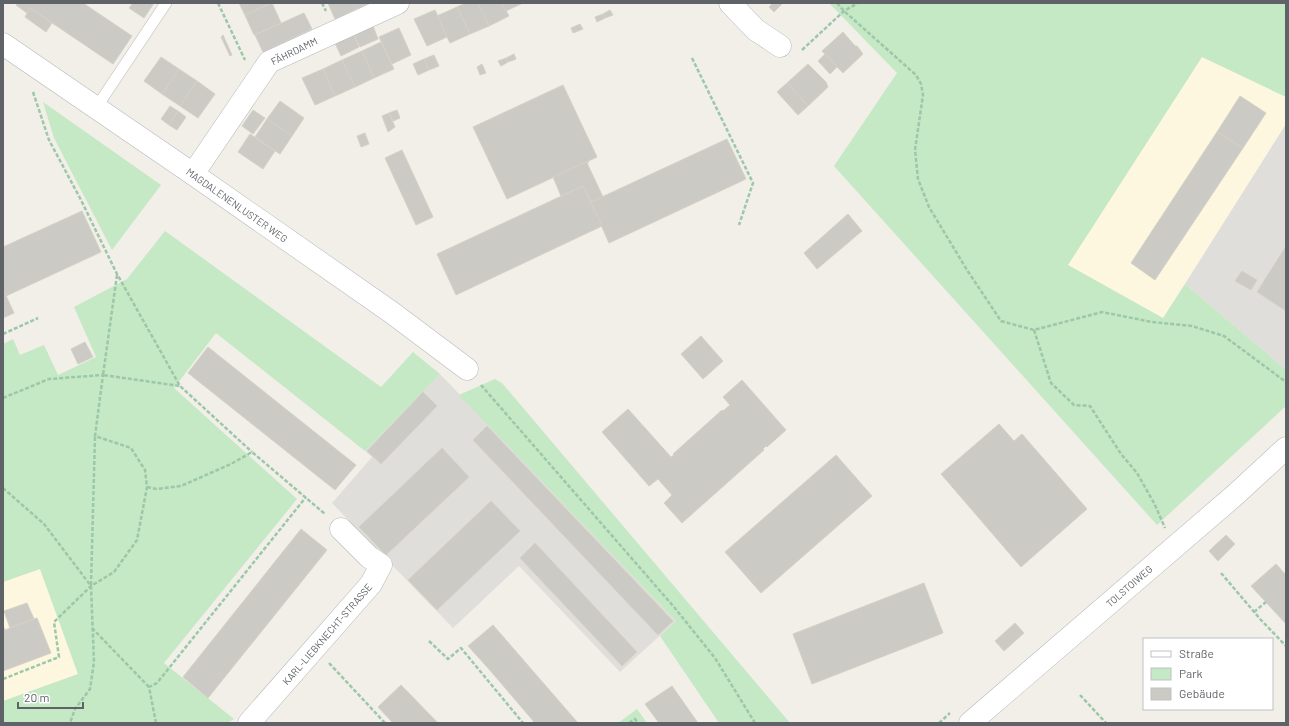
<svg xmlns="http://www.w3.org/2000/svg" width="1289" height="726" font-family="Barlow,sans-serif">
<rect width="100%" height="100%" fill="#f1efe8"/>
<!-- commercial -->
<g fill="#fef7e0">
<polygon points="1202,57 1286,97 1286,124 1163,318 1068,265"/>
<polygon points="40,569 78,675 3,701 3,582"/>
</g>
<!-- industrial -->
<g fill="#e0deda">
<polygon points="1286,124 1286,370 1185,284"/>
<polygon points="440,374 676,621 620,672 519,566 453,628 332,503 372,457 365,451"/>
</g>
<!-- green -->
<g fill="#c5e8c5">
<polygon points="829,3 1286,3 1286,97 1202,57 1068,265 1163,318 1185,284 1286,370 1286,406 1157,525 834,166 897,73"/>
<polygon points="43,102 161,185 112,250 54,138"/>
<polygon points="165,231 381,387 413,352 440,374 365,451 216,333 174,388 297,499 164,663 234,719 227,723 3,723 3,701 78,674 40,569 3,582 3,344 13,339 20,355 44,345 58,375 96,357 74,307 127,279"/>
<polygon points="495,379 502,383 790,723 719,723 660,636 676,621 459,395"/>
<polygon points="637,709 647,723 618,723"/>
</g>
<!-- building -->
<g fill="#cccac5" stroke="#d6d1c6">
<polygon points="18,3 83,3 132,36 113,64 30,8 27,13 16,5"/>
<polygon points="133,3 154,3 144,18 129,8"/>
<polygon points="239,3 271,3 245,15"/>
<polygon points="272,3 281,23 254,35 245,15"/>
<polygon points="328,3 369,3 335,19"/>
<polygon points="466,3 478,3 489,26 470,34 457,7"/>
<polygon points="478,3 502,3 509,16 489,26"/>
<polygon points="502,3 523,3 506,11"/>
<polygon points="773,3 783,3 774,12 769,7"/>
<polygon points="457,7 470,34 450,43 437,16"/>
<polygon points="30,8 52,23 46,32 25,17"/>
<polygon points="435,10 447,37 427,46 414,19"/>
<polygon points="610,10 613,15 605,18 603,14"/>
<polygon points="304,13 312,29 263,52 255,35"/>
<polygon points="603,14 605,18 597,22 595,17"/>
<polygon points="580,24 583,29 573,33 571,28"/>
<polygon points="373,26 378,39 360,47 354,34"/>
<polygon points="399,28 411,55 392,64 379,37"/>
<polygon points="843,32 855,46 857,46 863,54 843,73 822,51"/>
<polygon points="223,35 232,55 230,56 221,37"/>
<polygon points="354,35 359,47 341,56 335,43"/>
<polygon points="381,42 394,69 374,78 362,51"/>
<polygon points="362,51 374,78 355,87 342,60"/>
<polygon points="514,54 516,59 508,62 506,58"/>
<polygon points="825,54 837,67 830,74 818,61"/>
<polygon points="434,55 439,66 429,70 424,59"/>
<polygon points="161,57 179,69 162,94 144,81"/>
<polygon points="506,58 508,62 501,66 498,61"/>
<polygon points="424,59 429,70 418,75 413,64"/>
<polygon points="342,60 355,87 335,96 323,69"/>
<polygon points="482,64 486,73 480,75 477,67"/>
<polygon points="808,64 826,82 828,87 808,106 787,83"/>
<polygon points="179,69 197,81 180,106 162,94"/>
<polygon points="323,69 335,96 315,105 302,78"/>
<polygon points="197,81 215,94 198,118 180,106"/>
<polygon points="787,83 808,106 798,115 777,92"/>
<polygon points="563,85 597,157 507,199 473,127"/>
<polygon points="1240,96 1266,113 1243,148 1217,132"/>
<polygon points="280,101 304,118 292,136 267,119"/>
<polygon points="170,106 178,111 169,125 161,119"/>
<polygon points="253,110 265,118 253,134 242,126"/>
<polygon points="397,110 400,118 393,121 389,113"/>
<polygon points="178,111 186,117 177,130 169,125"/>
<polygon points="389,113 395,127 388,132 382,116"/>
<polygon points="267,119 292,136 280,154 255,137"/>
<polygon points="1217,132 1243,148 1155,280 1131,263"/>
<polygon points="365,133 369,144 361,147 357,136"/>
<polygon points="250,134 275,151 263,169 238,152"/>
<polygon points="727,139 746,179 609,243 591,202"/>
<polygon points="402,150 433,217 416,225 385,158"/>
<polygon points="588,161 589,162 587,163 603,197 591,202 583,186 561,196 553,177"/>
<polygon points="583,186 602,226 456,295 437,254"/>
<polygon points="82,211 101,252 6,296 3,289 3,247"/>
<polygon points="848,214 862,231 817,269 804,253"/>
<polygon points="1286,246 1286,311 1257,292"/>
<polygon points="1242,271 1257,280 1251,290 1235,281"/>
<polygon points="3,289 14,313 3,318"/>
<polygon points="701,336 723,361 703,379 681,354"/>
<polygon points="85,342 93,357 78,364 71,349"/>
<polygon points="208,347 356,465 335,490 188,373"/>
<polygon points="742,380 786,430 767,447 766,446 763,449 764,450 682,523 664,503 672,495 658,479 649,486 602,432 628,409 671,457 674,455 673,454 722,410 723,411 730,405 723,397"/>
<polygon points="423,392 437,406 381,464 367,451"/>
<polygon points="999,424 1014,441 1022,434 1087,509 1021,567 941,474"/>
<polygon points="487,426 673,621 658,635 473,440"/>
<polygon points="442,448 469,477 386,555 359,527"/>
<polygon points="836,455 872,496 761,593 725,552"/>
<polygon points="491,501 520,531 437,610 408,580"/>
<polygon points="301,529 327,550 208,698 183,677"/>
<polygon points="1226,535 1235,544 1218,561 1209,551"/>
<polygon points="535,543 637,652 622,666 520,558"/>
<polygon points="1276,564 1286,575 1286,624 1251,586"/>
<polygon points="924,583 943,633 812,684 793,634"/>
<polygon points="27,603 34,619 10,628 4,611"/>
<polygon points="37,618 51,653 3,671 3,625 5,630"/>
<polygon points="1015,623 1024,633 1004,651 995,641"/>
<polygon points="493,625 578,723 535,723 488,668 468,646"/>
<polygon points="401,685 438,723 393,723 378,707"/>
<polygon points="672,686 698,723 659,723 645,704"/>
</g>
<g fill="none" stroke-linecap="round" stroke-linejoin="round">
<!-- lane casing -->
<g stroke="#b5b8bc" stroke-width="12">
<polyline id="lane" points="96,108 166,3"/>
</g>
<!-- street casing -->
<g stroke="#b5b8bc" stroke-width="23">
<g id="street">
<polyline points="730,3 756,30 780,46"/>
<polyline points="3,44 193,174 391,312 467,369"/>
<polyline points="193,174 269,62 398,3"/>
<polyline points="249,723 371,584 381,565 369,557 341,529"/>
<polyline points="970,723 1235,495 1286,448"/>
</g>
</g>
<!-- path -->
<g stroke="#9cc7a9" stroke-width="2.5" stroke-dasharray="4 2" stroke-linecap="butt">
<polyline points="218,3 245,60"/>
<polyline points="322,3 326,11"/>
<polyline points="837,3 844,11 916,75 921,84 923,95 915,150 918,179 929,207 967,270 1001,321 1034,330 1102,312 1152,322 1192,326 1224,336 1286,382"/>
<polyline points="802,50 844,11 858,3"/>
<polyline points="692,58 753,183 739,225"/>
<polyline points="33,92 49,140 81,200 117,274 180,386 252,452"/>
<polyline points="117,275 103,375 180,386"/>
<polyline points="1034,330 1051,383 1074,405 1090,406 1121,454 1137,473 1154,503 1165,528"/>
<polyline points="3,334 38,318"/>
<polyline points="481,385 674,607 715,658 755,723"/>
<polyline points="3,398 49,379 103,375 95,436 131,448 145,470 147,487 137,540 114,572 91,586 54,622 59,657 3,679"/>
<polyline points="147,487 157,489 181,486 231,464 252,452 325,514"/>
<polyline points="3,488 44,524 91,586 94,662 90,689 75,709 70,723"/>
<polyline points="1221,573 1261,620 1286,646"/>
<polyline points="91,585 95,436"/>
<polyline points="1254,612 1266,602"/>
<polyline points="92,628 149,687"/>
<polyline points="429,641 448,659 461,648 523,723"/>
<polyline points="329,663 385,723"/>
<polyline points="1080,695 1106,723"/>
<polyline points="156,723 149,687 157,683 306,497"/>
<polyline points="629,723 635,719 638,723"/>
<polyline points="939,723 950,713"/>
</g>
<!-- lane -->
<use href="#lane" stroke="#fff" stroke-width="11"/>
<!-- street -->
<use href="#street" stroke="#fff" stroke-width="22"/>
</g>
<g text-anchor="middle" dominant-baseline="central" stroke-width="3.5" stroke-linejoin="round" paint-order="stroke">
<!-- street labels -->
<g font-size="10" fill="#5f6368" stroke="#fff">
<text transform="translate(294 51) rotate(-26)">FÄHRDAMM</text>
<text transform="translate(237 205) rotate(35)">MAGDALENENLUSTER WEG</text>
<text transform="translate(1129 586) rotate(-41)">TOLSTOIWEG</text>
<text transform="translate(327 634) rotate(-49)">KARL-LIEBKNECHT-STRASSE</text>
</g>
</g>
<!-- border -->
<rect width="1289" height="726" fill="none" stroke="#5f6368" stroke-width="8"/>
<!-- legend -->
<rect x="1143" y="638" width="130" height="72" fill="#ffffff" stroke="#bfc1c3"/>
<rect x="1151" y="651" width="20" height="6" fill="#ffffff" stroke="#bfc1c3"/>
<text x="1179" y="658" font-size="12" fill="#5f6368">Straße</text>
<rect x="1151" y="668" width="20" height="12" fill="#c5e8c5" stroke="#bfc1c3"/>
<text x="1179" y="678" font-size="12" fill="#5f6368">Park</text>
<rect x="1151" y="688" width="20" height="12" fill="#cccac5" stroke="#bfc1c3"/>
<text x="1179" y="698" font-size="12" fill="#5f6368">Gebäude</text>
<!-- scale -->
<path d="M18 702v6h65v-6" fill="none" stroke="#5f6368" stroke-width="2"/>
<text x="24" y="702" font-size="12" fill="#5f6368" stroke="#ffffff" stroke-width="3" paint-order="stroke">20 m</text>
</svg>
